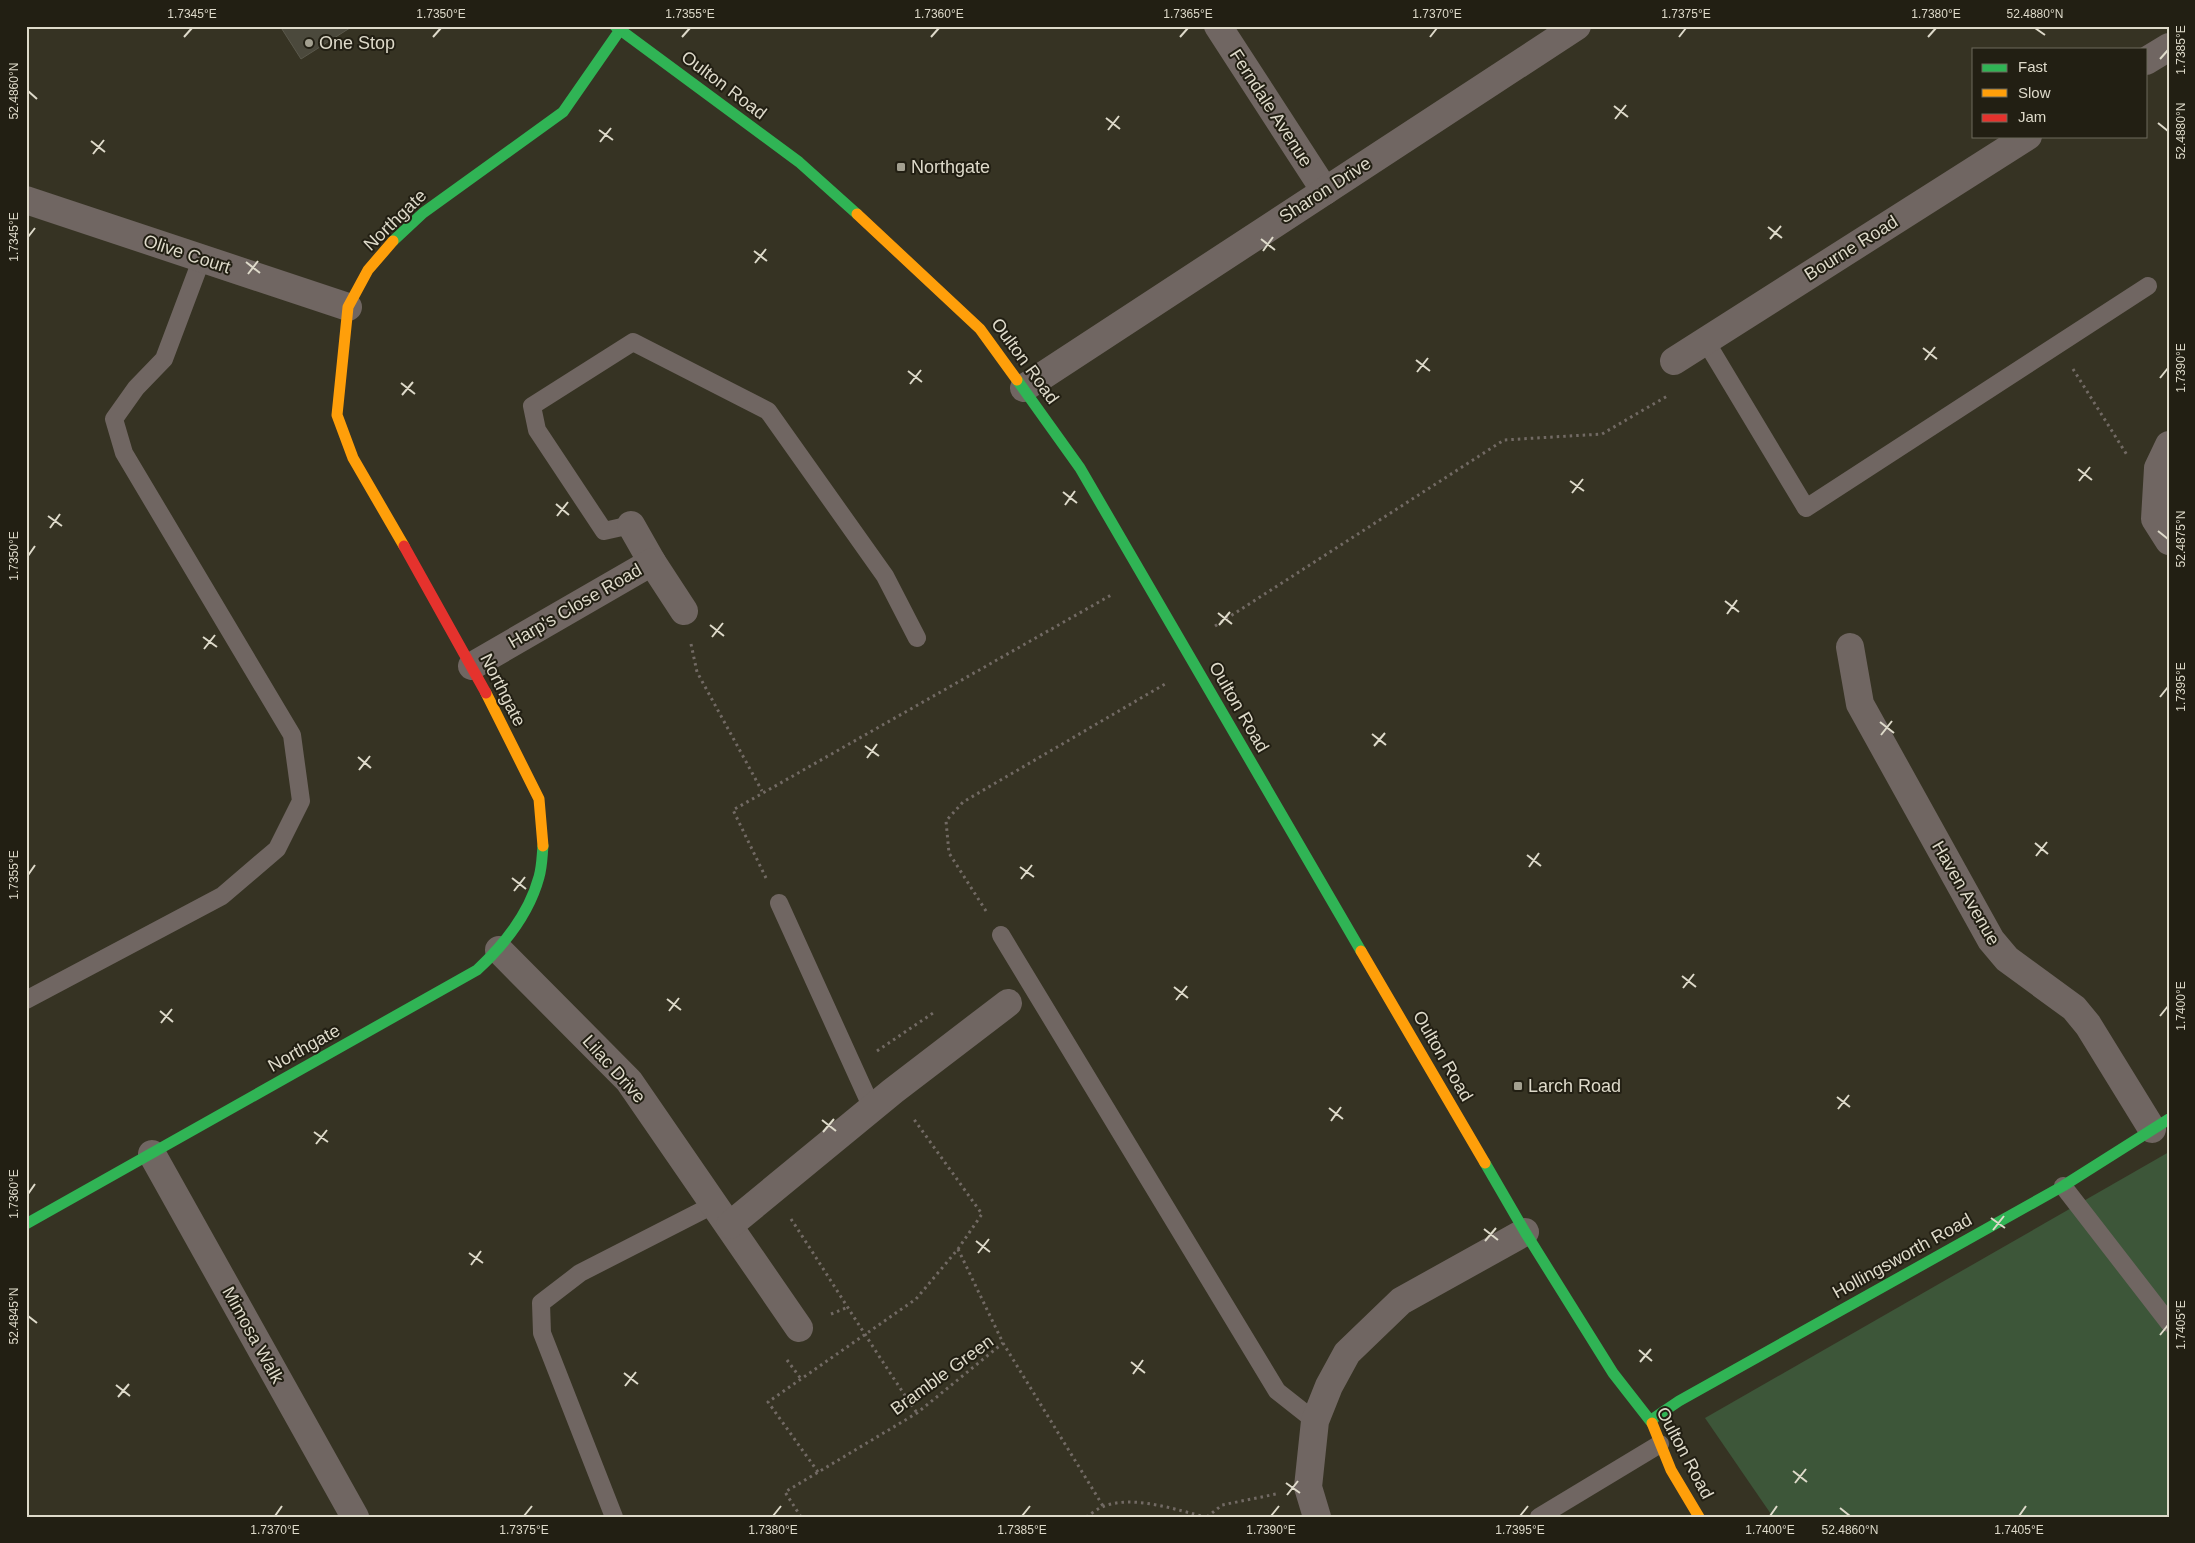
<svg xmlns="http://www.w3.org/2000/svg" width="2195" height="1543" font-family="Helvetica,sans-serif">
<rect width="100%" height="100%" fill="#363323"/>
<!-- green -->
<polygon fill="#3d5639" points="2169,1152 2169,1517 1773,1517 1705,1418"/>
<!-- building -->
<polygon fill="#4b493c" stroke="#5a584b" points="280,26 353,26 301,59"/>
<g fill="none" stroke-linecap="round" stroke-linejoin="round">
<!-- path -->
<g stroke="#726a64" stroke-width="3" stroke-dasharray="2.5 4" stroke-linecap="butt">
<polyline points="2073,369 2127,455"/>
<polyline points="1215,626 1504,440 1602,434 1669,395"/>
<polyline points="691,644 697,672 762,791"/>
<polyline points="766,878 733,810 1113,594"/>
<polyline points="986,911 949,853 946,821 963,802 1165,684"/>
<polyline points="877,1051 936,1011"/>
<path d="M791,1219C833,1283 873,1349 917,1413"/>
<polyline points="958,1249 1003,1343 1103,1506"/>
<polyline points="831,1314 848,1307"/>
<polyline points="787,1360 801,1379"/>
<polyline points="818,1472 768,1402 916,1299 958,1249 982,1214 913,1118"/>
<polyline points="801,1517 785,1492 917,1413 1003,1343"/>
<path d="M1086,1517C1091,1514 1097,1509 1102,1507C1132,1494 1176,1510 1206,1517"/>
<polyline points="1207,1517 1222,1505 1276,1494"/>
</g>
<!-- lane -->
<g stroke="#706662" stroke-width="18">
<polyline points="1705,340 1806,508 2148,286"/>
<polyline points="631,525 604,531 537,430 532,406 633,342 768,411 885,576 917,638"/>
<polyline points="779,903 872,1108"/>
<polyline points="1001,935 1277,1391 1315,1421"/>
<polyline points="26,1000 222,896 277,849 301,801 292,735 124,453 114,419 136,388 164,359 202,258"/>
<polyline points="2063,1186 2169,1323"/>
<polyline points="614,1517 542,1333 541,1303 580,1273 715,1204"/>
<polyline points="1539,1517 1660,1444"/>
</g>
<!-- street -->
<g stroke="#706662" stroke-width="28">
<polyline points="1218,26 1325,191"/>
<polyline points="2146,61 2169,47"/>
<polyline points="26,200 348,307"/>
<polyline points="1674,361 2028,136"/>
<polyline points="1024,388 1577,26"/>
<polyline points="2169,445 2158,468 2155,519 2169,541"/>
<polyline points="631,525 652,562"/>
<polyline points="1850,647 1860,704 1991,940 2007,959 2074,1008 2088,1025 2152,1129"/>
<polyline points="472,666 652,562 684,611"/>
<polyline points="499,950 629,1081 799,1328"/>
<polyline points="152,1154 355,1517"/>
<polyline points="730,1225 893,1091 1008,1003"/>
<polyline points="1317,1517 1308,1487 1315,1421 1329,1386 1347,1353 1401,1301 1525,1232"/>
</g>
<!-- fast -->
<g stroke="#30b455" stroke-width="11">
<polyline points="615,26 799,162 857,214"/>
<polyline points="393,241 423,213 563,112 620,30"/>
<polyline points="1017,380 1080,468 1361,951"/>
<polyline points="1485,1163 1525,1232 1613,1373 1652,1423"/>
<path d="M26,1224L477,970C504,945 529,914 539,877C542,867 542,856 543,846"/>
<polyline points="1651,1420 1679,1401 2063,1186 2169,1119"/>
</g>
<!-- slow -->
<g stroke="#ff9f0a" stroke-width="11">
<polyline points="857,214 980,329 1017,380"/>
<polyline points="393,241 368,270 348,307 337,415 353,458 404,546"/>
<polyline points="486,693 539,799 543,846"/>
<polyline points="1361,951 1485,1163"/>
<polyline points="1652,1423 1671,1470 1699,1517"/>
</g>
<!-- jam -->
<polyline stroke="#e5322d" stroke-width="11" points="404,546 486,693"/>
</g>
<!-- ticks -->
<path fill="none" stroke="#dedaca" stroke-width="2" d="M2035,28L2045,35M184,37L192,28M433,37L441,28M682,37L690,28M931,37L939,28M1180,37L1188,28M1430,37L1437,28M1679,37L1686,28M1928,37L1936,28M2160,59L2168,50M28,91L37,99M1614,106L1628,117M1106,118L1120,129M1615,119L1626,105M2158,123L2168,131M599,130L613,140M1108,130L1119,116M91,141L105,152M600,142L611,128M93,154L104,140M1768,227L1782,238M28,237L35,228M1261,239L1275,250M1770,239L1781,226M754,251L767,261M1263,251L1273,237M246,262L260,273M755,263L766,249M248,274L258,261M1923,348L1937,359M1416,360L1430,371M1925,360L1935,347M908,371L922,382M1417,372L1428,358M2160,378L2168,368M401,383L415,394M910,384L921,370M402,395L413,382M2078,469L2092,480M1570,481L1584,491M2079,481L2090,467M1063,492L1077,503M1572,493L1583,479M556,504L569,515M1065,505L1075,491M48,516L62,526M557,516L568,502M50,528L60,514M2158,531L2168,539M28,556L35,546M1725,601L1739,612M1218,613L1232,624M1727,614L1737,600M710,625L724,636M1219,625L1230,612M203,637L217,647M712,637L723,623M204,649L215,635M2160,697L2168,687M1880,722L1894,733M1372,734L1386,745M1881,735L1892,721M865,746L879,756M1374,746L1385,733M358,757L371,768M867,758L877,744M359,770L370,756M2035,843L2048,854M1527,855L1541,866M2036,856L2047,842M1020,867L1034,877M1529,867L1539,853M28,875L35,865M512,878L526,889M1021,879L1032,865M514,891L525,877M1682,976L1696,987M1174,987L1188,998M1683,988L1694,974M667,999L681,1010M1176,1000L1187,986M160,1011L173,1022M669,1011L679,998M2160,1016L2168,1006M161,1023L172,1009M1837,1097L1850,1107M1329,1108L1343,1119M1838,1109L1849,1095M822,1120L836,1131M1331,1121L1341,1107M314,1132L328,1142M823,1132L834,1119M316,1144L327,1130M28,1194L35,1184M1991,1218L2005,1228M1484,1229L1498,1240M1993,1230L2004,1216M976,1241L990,1252M1485,1241L1496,1228M469,1253L483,1263M978,1253L989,1239M471,1265L481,1251M28,1316L37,1323M2160,1335L2168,1325M1639,1350L1652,1361M1131,1362L1145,1373M1640,1362L1651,1349M624,1373L638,1384M1133,1374L1143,1360M116,1385L130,1396M625,1386L636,1372M118,1397L129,1384M1793,1471L1807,1482M1286,1483L1300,1493M1795,1483L1806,1469M1287,1495L1298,1481M1840,1508L1850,1516M275,1516L282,1506M524,1516L532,1506M773,1516L781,1506M1022,1516L1030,1506M1271,1516L1279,1506M1520,1516L1528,1506M1770,1516L1777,1506M2019,1516L2026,1506"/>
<!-- markers -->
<g fill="#a3a090" stroke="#221f13" stroke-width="2">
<circle cx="309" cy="43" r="5"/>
<rect x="896" y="162" width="10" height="10" rx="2.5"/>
<rect x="1513" y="1081" width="10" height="10" rx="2.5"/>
</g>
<g text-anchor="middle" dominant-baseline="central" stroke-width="4" stroke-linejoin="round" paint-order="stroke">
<!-- poi labels -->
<g font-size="18" fill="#dedaca" stroke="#221f13" text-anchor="start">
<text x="319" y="43">One Stop</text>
<text x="911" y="167">Northgate</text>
<text x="1528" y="1086">Larch Road</text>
</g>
<!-- street labels -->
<g font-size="18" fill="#dedaca" stroke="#221f13">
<text transform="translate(724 85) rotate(37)">Oulton Road</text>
<text transform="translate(1271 108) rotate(57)">Ferndale Avenue</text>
<text transform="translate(1325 190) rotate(-33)">Sharon Drive</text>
<text transform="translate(395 220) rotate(-44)">Northgate</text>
<text transform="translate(1851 248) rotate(-32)">Bourne Road</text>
<text transform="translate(187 254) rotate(18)">Olive Court</text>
<text transform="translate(1025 361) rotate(54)">Oulton Road</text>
<text transform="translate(575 606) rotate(-30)">Harp's Close Road</text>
<text transform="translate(503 690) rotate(63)">Northgate</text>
<text transform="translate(1239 707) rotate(60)">Oulton Road</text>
<text transform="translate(1966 893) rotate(60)">Haven Avenue</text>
<text transform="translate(304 1048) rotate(-29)">Northgate</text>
<text transform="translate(1443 1056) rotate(60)">Oulton Road</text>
<text transform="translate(614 1069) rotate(48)">Lilac Drive</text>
<text transform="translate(1902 1256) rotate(-29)">Hollingsworth Road</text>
<text transform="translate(253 1335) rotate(61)">Mimosa Walk</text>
<text transform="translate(942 1375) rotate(-36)">Bramble Green</text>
<text transform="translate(1685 1453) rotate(62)">Oulton Road</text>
</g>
</g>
<!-- border -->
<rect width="2195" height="1543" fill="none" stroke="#221f13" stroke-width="55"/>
<!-- legend -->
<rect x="1972" y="48" width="175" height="90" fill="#221f13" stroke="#6d6a5c"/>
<rect x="1982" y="64" width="25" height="8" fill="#30b455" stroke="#6d6a5c"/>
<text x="2018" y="72" font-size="15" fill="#dedaca">Fast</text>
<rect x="1982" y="89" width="25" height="8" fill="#ff9f0a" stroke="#6d6a5c"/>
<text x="2018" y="98" font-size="15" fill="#dedaca">Slow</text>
<rect x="1982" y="114" width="25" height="8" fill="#e5322d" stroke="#6d6a5c"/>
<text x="2018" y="122" font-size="15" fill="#dedaca">Jam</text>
<rect x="28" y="28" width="2140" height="1488" fill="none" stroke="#dedaca" stroke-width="2"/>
<g font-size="12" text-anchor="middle" fill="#dedaca">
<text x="192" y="18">1.7345°E</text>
<text x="441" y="18">1.7350°E</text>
<text x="690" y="18">1.7355°E</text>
<text x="939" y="18">1.7360°E</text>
<text x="1188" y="18">1.7365°E</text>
<text x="1437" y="18">1.7370°E</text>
<text x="1686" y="18">1.7375°E</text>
<text x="1936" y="18">1.7380°E</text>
<text x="2035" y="18">52.4880°N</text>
<text transform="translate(2181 50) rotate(-90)" y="4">1.7385°E</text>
<text transform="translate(14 91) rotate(-90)" y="4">52.4860°N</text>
<text transform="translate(2181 131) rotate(-90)" y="4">52.4880°N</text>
<text transform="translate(14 237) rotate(-90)" y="4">1.7345°E</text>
<text transform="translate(2181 368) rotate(-90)" y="4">1.7390°E</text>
<text transform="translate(2181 539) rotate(-90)" y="4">52.4875°N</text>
<text transform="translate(14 556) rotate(-90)" y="4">1.7350°E</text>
<text transform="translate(2181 687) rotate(-90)" y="4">1.7395°E</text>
<text transform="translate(14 875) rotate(-90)" y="4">1.7355°E</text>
<text transform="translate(2181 1006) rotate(-90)" y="4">1.7400°E</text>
<text transform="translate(14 1194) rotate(-90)" y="4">1.7360°E</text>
<text transform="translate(14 1316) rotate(-90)" y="4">52.4845°N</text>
<text transform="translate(2181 1325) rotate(-90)" y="4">1.7405°E</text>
<text x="275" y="1534">1.7370°E</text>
<text x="524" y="1534">1.7375°E</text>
<text x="773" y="1534">1.7380°E</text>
<text x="1022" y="1534">1.7385°E</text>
<text x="1271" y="1534">1.7390°E</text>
<text x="1520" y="1534">1.7395°E</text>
<text x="1770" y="1534">1.7400°E</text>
<text x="1850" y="1534">52.4860°N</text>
<text x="2019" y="1534">1.7405°E</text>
</g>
</svg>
